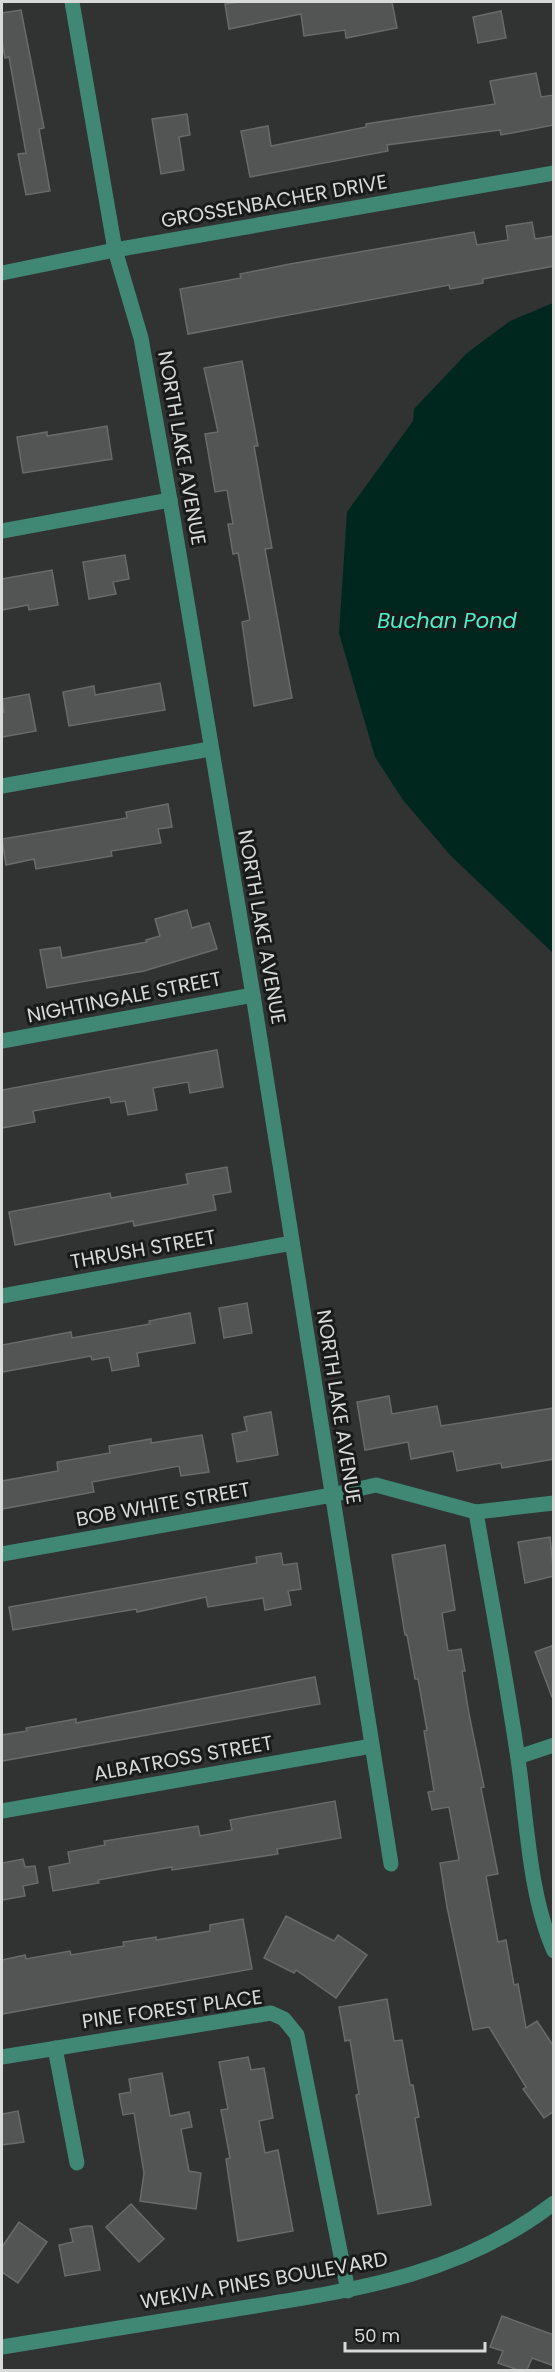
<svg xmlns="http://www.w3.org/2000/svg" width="555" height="2372" font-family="Poppins,sans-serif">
<rect width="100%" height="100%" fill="#303332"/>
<!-- water -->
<polygon fill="#00271e" points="553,303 553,953 451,856 403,800 375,757 339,633 347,512 413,421 414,409 467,353 510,321"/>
<!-- building -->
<g fill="#525554" stroke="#676b69" stroke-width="1.5">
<polygon points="241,2 392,2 397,28 346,38 345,30 304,36 301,14 229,29 225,4"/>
<polygon points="21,10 44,128 39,129 50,191 26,195 18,154 26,153 9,57 5,58 2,41 2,13"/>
<polygon points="501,11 506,38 478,43 473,17"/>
<polygon points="536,73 541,97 554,95 554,125 501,135 500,130 387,145 388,151 250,177 241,131 268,126 271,146 366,127 366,124 495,104 490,81"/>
<polygon points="187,114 190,135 179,137 184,170 161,174 152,119"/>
<polygon points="532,222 535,239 554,236 554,266 483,279 483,283 450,289 449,285 188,334 180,289 241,278 240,274 290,264 474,232 477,245 508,240 506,226"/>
<polygon points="242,361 258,446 254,446 272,548 265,549 292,698 254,706 242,622 250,620 238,553 233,554 228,524 233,524 227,490 215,492 205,434 218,432 204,368"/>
<polygon points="107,426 112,459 23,473 17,437 47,432 47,436"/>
<polygon points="125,555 129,579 113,582 116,594 89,599 83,562"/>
<polygon points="52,570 58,605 29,610 28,605 2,610 2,579"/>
<polygon points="160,683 165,710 69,726 63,692 94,686 95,695"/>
<polygon points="29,694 36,731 2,737 2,712 4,712 2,699"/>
<polygon points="168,804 172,827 158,829 161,843 111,851 112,856 36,869 34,859 6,865 2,839 127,818 126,812"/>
<polygon points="187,910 192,928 209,923 217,949 144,971 47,988 40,950 60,947 62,958 147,942 146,940 160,936 155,919"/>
<polygon points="217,1050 223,1087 190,1093 188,1082 153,1088 157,1110 128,1115 125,1101 111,1103 110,1097 33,1111 35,1122 2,1128 2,1090"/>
<polygon points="227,1167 231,1192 213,1195 216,1210 134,1226 133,1221 15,1245 9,1212 110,1193 111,1198 188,1184 186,1174"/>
<polygon points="247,1303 252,1333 224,1338 219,1308"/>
<polygon points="190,1313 195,1343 137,1353 139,1366 112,1371 109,1357 92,1360 91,1356 2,1372 2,1345 71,1332 72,1338 150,1324 149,1321"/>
<polygon points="389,1396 392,1414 437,1406 441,1426 554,1408 554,1459 502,1468 501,1463 457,1471 453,1451 411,1459 408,1442 365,1450 357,1402"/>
<polygon points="271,1412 278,1455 237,1462 232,1434 247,1431 244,1417"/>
<polygon points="202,1435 209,1472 181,1476 179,1466 92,1482 94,1492 2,1509 2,1481 58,1471 57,1462 110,1453 109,1446 151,1439 151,1443"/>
<polygon points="550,1537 554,1576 525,1583 518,1542"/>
<polygon points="445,1545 455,1610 442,1613 448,1651 461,1649 465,1671 462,1671 469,1714 484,1787 481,1788 498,1874 486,1876 498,1942 506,1940 514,1985 518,1984 526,2028 537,2021 554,2047 554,2111 544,2118 523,2089 526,2087 489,2027 473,2030 447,1907 440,1863 459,1860 449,1807 432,1810 428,1792 434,1791 424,1731 427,1730 418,1679 415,1679 407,1635 405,1635 392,1555"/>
<polygon points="281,1553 283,1565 297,1563 301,1589 288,1591 291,1605 265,1610 263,1598 208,1607 206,1597 137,1612 136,1609 13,1630 9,1607 257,1563 256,1557"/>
<polygon points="554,1645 554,1696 552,1697 535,1652"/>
<polygon points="315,1677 320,1704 2,1761 2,1735 27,1731 26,1728 76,1719 76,1723"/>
<polygon points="335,1801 341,1838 277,1849 278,1854 172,1870 172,1867 98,1880 99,1883 53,1891 49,1867 70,1863 68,1852 105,1845 104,1841 198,1826 200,1836 232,1830 230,1820"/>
<polygon points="23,1859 25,1867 35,1866 38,1883 23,1886 25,1896 2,1900 2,1863"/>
<polygon points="286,1916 334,1941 338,1935 367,1955 336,1998 296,1970 294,1973 264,1958"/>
<polygon points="243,1919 252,1969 2,2014 2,1960 25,1955 26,1959 70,1951 71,1955 124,1946 123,1942 156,1937 156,1940 210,1931 210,1925"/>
<polygon points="387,1999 394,2041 402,2040 410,2085 413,2085 419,2117 415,2118 431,2205 378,2214 356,2095 359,2094 350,2040 345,2041 339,2007"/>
<polygon points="248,2057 251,2070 264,2068 273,2118 259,2121 265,2153 278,2150 293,2231 238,2241 226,2159 230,2158 221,2110 228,2109 219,2062"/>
<polygon points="162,2073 170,2116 189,2112 192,2127 181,2129 189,2171 201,2173 196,2209 140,2201 144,2173 134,2113 123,2115 119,2094 131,2092 129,2079"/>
<polygon points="18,2111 24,2142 2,2145 2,2114"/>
<polygon points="131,2204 164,2239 139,2262 106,2227"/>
<polygon points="19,2222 47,2242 18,2283 2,2272 2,2247"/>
<polygon points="86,2226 92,2226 100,2270 65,2276 59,2245 73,2242 70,2229"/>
<polygon points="502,2316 554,2335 554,2366 532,2358 527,2370 518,2370 498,2363 503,2351 490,2347"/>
</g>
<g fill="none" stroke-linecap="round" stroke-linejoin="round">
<!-- minor -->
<g stroke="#408874" stroke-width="15">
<polyline points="72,2 115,250 141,338 170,500 253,995 391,1864"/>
<polyline points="2,273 115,250 554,173"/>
<polyline points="2,531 170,500"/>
<polyline points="2,786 210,749"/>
<polyline points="2,1041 253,995"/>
<polyline points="2,1296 292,1243"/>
<path d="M476,1512C490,1594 506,1676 518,1759C527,1820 529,1895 554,1951"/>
<polyline points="2,1554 332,1495 376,1485 476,1512 554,1503"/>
<polyline points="518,1757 554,1745"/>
<polyline points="2,1811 372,1746"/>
<polyline points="55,2048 77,2163"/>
<polyline points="2,2057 271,2013 284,2019 297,2035 348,2291"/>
<path d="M2,2347C78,2334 154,2322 230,2310C347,2291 457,2278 554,2203"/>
</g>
</g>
<g text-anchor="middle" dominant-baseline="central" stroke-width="6" stroke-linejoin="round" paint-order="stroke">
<!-- street labels -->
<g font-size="20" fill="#d8dad9" stroke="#191a1a">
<text transform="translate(274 201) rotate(-10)">GROSSENBACHER DRIVE</text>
<text transform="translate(182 448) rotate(80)">NORTH LAKE AVENUE</text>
<text transform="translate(262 927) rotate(80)">NORTH LAKE AVENUE</text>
<text transform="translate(124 997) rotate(-11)">NIGHTINGALE STREET</text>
<text transform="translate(143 1249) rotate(-10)">THRUSH STREET</text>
<text transform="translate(339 1407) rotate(81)">NORTH LAKE AVENUE</text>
<text transform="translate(163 1504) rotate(-10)">BOB WHITE STREET</text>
<text transform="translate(183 1758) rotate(-10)">ALBATROSS STREET</text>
<text transform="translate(172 2009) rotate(-8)">PINE FOREST PLACE</text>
<text transform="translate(264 2280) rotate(-10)">WEKIVA PINES BOULEVARD</text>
</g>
<!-- water labels -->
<g font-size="21" font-style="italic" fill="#4df2ca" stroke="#191a1a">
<text x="447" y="620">Buchan Pond</text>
</g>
</g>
<!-- border -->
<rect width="555" height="2372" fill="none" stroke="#d8dad9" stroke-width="6"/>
<!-- scale -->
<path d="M345 2342v9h140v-9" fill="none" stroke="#d8dad9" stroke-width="3"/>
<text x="354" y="2342" font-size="18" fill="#d8dad9" stroke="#191a1a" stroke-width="4.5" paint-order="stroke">50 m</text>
</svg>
